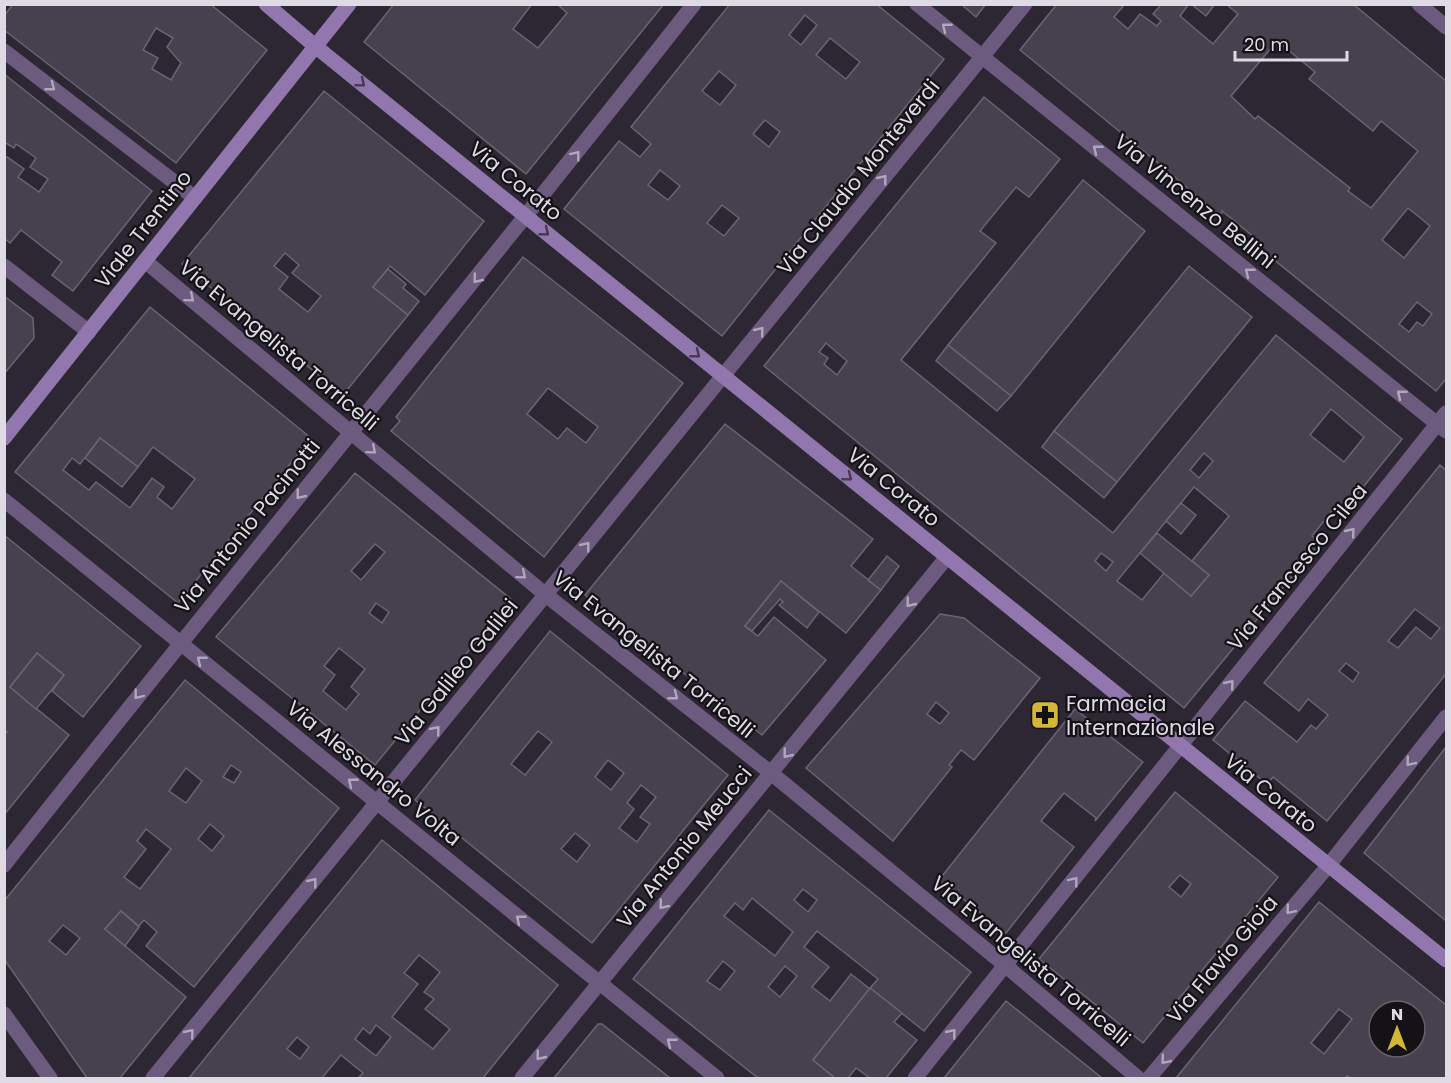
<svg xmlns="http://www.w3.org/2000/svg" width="1451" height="1083" font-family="Poppins,sans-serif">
<rect width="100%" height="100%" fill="#2d2733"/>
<!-- building -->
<g fill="#47404e" stroke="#6a6473" stroke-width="1.5" fill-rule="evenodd">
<path d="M13,4H210L267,50L176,163L4,30V16ZM156,28L173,38L167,47L181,63L171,80L152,69L158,58L143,50Z"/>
<polygon points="394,4 532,4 513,29 538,48 567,13 557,4 664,4 526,174 364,42"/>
<path d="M730,4H876L944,59L722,336L564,209L619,141L640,157L651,144L631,127ZM805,15L817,25L801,45L789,35ZM830,38L860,62L846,79L816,55ZM719,71L736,85L720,105L702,91ZM765,120L780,132L769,147L753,134ZM660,170L680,186L668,200L648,185ZM722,205L739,218L724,236L707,223Z"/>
<polygon points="961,4 986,4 976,17"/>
<path d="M1057,4H1125L1114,17L1128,29L1140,14L1157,26L1161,21L1153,14L1160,6L1159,4H1189L1180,16L1213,44L1238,14L1226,4H1353L1446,81V379L1436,391L1257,246L1260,242L1222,211L1220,216L1169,172L1020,50ZM1277,41L1315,72L1309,79L1373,131L1381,121L1418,151L1371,208L1348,191L1350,188L1258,116L1255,119L1231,96ZM1408,208L1430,226L1404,258L1382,240ZM1417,302L1432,314L1423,326L1417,322L1409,332L1399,324Z"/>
<polygon points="1191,4 1215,4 1206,16"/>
<polygon points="4,74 152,191 73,291 52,275 62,262 21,230 10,243 4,238 4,159 7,157 24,169 18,177 39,192 48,179 30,167 36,158 16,144 14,148 4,142"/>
<path d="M324,91L484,221L425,295L390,266L373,287L408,315L343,395L182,264ZM285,253L299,265L292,273L321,296L308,312L279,289L288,277L274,266Z"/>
<path d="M984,97L1060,159L1029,197L1016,187L980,231L996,243L901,360L1113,533L1276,335L1402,439L1342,513L1335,507L1312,536L1320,543L1184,708L764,366ZM826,343L847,361L837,375L824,364L828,358L819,352ZM1331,409L1364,437L1344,462L1310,435ZM1204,453L1213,461L1199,478L1190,470ZM1194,487L1229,516L1192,561L1209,575L1191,596L1164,573L1142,600L1117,581ZM1101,553L1113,562L1106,571L1095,561Z"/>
<polygon points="1083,180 1145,231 1011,396 948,345"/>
<path d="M523,257L683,383L544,557L391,431L400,421L396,417ZM548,388L598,427L586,443L567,428L558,439L527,414Z"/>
<polygon points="1189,266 1252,317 1117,482 1054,431"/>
<polygon points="388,269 406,284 403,288 419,301 408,315 373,287"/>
<polygon points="4,296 33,318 34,338 4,374"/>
<path d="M150,307L311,438L178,603L15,472ZM100,438L138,467L153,447L195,479L172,509L157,497L164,487L152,478L130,508L96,482L89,490L63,470L72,458L80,464Z"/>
<polygon points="948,345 1011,396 997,411 936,361"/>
<polygon points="725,424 873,539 851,566 881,590 846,633 781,581 745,626 758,636 774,617 826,660 762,735 585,595"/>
<polygon points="1054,431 1117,482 1104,498 1042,447"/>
<polygon points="100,438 138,467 122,487 85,458"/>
<path d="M1440,465L1446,470V674L1327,821L1273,777L1267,784L1213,740L1245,701L1297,742L1311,725L1316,729L1328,715L1308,699L1299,711L1264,683ZM1415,609L1440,628L1431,639L1416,627L1398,648L1388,641ZM1346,663L1359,673L1353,682L1339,671Z"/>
<path d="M355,473L511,599L375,765L216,637ZM375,544L385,552L361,580L351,571ZM376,603L389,612L382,623L369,613ZM339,648L365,669L351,687L359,694L346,710L323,691L335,675L324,666Z"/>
<polygon points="1181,503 1196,515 1181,534 1166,521"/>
<polygon points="1157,533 1209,575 1191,596 1140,553"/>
<polygon points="4,535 141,646 83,717 52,691 64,675 37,653 10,687 69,735 4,815 4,735 7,732 4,729"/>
<polygon points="887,556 899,566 881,590 868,580"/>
<polygon points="781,581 819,612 807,628 779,605 783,602 780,599 752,631 745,626"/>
<path d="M940,614L964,618L1040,678L974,760L961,750L949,765L952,767L893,841L806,768ZM936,702L949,713L940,724L927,714Z"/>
<path d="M550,631L728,775L592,943L415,800ZM538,731L552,742L525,775L511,764ZM608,760L624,773L611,790L595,777ZM641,785L656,797L640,817L650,824L637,842L619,828L634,809L627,803ZM575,833L590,845L577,862L561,849Z"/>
<polygon points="37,653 64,675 36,709 10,687"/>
<path d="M185,680L339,808L194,987L146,946L157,932L144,920L139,926L121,911L105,929L186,997L120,1078H87L4,959V901ZM231,765L241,772L234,783L223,777ZM186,768L202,781L186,803L169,791ZM210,824L224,836L212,851L198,839ZM146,829L171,849L140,889L124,877L146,849L137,841ZM63,925L80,938L66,955L49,941Z"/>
<polygon points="1075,709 1143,762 1095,821 1096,818 1064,793 1041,821 1074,847 1006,933 939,880"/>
<polygon points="1446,747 1446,921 1364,853"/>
<path d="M1175,792L1278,877L1143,1043L1039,959ZM1180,875L1191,884L1181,897L1169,887Z"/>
<path d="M769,810L971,972L924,1031L870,988L878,979L817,931L804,947L829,967L812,987L830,1001L851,974L870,989L813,1060L835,1078H758L633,979ZM803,889L817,900L808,912L794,900ZM752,898L793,932L775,956L724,916L735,903L743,910ZM723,961L735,971L720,990L707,981ZM785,966L797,976L780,997L768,987Z"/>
<path d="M382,840L558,985L483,1078H358L363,1073L341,1055L322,1078H189ZM419,955L440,972L424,992L434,999L425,1009L450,1029L433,1049L392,1017L418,984L404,973ZM376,1025L391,1037L376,1056L355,1039L363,1028L370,1034ZM297,1037L309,1047L300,1059L287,1049Z"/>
<path d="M1319,902L1446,1005V1078H1351L1347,1076L1345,1078H1176ZM1339,1009L1352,1019L1324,1054L1311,1043ZM1379,1011H1415V1047H1379Z"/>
<polygon points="121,911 139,927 125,946 105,929"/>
<polygon points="870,988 902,1013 894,1022 917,1040 886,1078 870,1078 856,1068 848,1078 835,1078 813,1060"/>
<polygon points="1006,1001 1102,1078 944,1078"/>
<polygon points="598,1024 602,1024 670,1078 554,1078"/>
</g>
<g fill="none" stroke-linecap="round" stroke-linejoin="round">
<!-- street -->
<g stroke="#6c5b7e" stroke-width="15">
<polyline points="917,4 1446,431"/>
<polyline points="1419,4 1446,27"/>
<polyline points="4,51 195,198"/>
<polyline points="145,261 546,595 771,773 1006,966 1138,1078"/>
<polyline points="4,266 89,332"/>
<polyline points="4,500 717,1078"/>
<path d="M4,865C232,576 467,293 694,4"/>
<polyline points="4,1014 50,1078"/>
<polyline points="153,1078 1025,4"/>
<polyline points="522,1078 947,557"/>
<polyline points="915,1078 1446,413"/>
<polyline points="1149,1078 1328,866 1446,717"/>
</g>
<!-- secondary -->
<g stroke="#9177ad" stroke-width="15">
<polyline points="266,4 315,46 1446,960"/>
<polyline points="4,438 349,4"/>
</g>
</g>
<!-- one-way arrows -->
<defs><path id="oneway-chevron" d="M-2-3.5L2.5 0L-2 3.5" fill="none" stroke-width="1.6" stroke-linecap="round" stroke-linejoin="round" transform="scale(1.5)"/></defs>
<g stroke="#b1a8bb">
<use href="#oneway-chevron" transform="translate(946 27) rotate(-141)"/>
<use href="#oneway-chevron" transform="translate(51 87) rotate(38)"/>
<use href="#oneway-chevron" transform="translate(1097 149) rotate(-141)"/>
<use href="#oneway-chevron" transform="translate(576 155) rotate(-52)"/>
<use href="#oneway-chevron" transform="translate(883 179) rotate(-51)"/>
<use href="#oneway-chevron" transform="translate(1249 272) rotate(-141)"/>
<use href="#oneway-chevron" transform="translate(477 279) rotate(129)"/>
<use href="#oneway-chevron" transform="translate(190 298) rotate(40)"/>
<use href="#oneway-chevron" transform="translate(760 331) rotate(-51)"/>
<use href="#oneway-chevron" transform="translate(1401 394) rotate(-141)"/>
<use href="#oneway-chevron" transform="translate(372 450) rotate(40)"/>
<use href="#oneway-chevron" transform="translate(300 495) rotate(129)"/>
<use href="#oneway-chevron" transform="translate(1351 532) rotate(-51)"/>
<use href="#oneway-chevron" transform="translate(586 546) rotate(-51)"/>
<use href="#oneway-chevron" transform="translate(522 575) rotate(40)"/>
<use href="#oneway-chevron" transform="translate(910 603) rotate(129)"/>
<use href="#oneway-chevron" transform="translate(201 660) rotate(-141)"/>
<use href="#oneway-chevron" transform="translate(1230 684) rotate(-51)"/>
<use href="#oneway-chevron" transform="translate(138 695) rotate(128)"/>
<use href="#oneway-chevron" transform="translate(674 696) rotate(38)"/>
<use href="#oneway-chevron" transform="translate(436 730) rotate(-51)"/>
<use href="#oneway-chevron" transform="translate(787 754) rotate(129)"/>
<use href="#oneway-chevron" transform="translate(1410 762) rotate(129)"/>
<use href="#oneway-chevron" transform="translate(352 782) rotate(-141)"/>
<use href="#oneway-chevron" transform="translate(1074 881) rotate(-52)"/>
<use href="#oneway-chevron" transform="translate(313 882) rotate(-51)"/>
<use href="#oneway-chevron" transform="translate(663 905) rotate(129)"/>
<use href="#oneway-chevron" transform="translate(1290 910) rotate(130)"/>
<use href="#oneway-chevron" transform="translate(520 919) rotate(-141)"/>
<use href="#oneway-chevron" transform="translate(190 1033) rotate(-51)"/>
<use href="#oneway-chevron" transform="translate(952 1033) rotate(-51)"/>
<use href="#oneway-chevron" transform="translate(671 1042) rotate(-141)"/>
<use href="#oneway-chevron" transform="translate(540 1056) rotate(129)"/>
<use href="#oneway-chevron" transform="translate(1165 1060) rotate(130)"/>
</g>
<g stroke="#463a53">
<use href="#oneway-chevron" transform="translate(361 83) rotate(39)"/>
<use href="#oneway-chevron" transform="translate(545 232) rotate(39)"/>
<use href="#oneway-chevron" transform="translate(696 354) rotate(39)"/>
<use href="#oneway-chevron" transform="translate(848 477) rotate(39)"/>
</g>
<!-- icons -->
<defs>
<g id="pharmacy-square" transform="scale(1.5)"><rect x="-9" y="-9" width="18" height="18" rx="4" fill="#d3b635" stroke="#141117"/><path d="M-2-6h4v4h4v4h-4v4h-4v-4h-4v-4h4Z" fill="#111"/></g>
</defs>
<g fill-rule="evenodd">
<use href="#pharmacy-square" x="1045" y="715"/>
</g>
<g text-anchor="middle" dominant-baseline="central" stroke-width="4.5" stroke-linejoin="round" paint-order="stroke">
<!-- street labels -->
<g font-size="21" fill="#dfdbe4" stroke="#141117">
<text transform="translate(858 177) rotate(-51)">Via Claudio Monteverdi</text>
<text transform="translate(516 181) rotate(39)">Via Corato</text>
<text transform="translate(1195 201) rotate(39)">Via Vincenzo Bellini</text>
<text transform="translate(143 229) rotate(-52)">Viale Trentino</text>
<text transform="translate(279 345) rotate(40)">Via Evangelista Torricelli</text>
<text transform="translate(894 487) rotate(39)">Via Corato</text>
<text transform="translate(247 526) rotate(-51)">Via Antonio Pacinotti</text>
<text transform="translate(1297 567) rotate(-51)">Via Francesco Cilea</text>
<text transform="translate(654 654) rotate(39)">Via Evangelista Torricelli</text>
<text transform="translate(456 672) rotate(-51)">Via Galileo Galilei</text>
<text transform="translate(374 773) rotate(39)">Via Alessandro Volta</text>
<text transform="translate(1271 793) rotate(39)">Via Corato</text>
<text transform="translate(684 847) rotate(-51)">Via Antonio Meucci</text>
<text transform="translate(1222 959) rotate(-50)">Via Flavio Gioia</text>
<text transform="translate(1031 961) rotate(40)">Via Evangelista Torricelli</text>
</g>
<!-- poi labels -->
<g font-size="21" fill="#dfdbe4" stroke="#141117" text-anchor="start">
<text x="1066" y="703">Farmacia<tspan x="1066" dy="24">Internazionale</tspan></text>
</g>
</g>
<!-- border -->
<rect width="1451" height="1083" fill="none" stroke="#dfdbe4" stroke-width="12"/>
<!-- north arrow -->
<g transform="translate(1397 1029)"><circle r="28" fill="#141117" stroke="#656269" stroke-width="1.5"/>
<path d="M0-4.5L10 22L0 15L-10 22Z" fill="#d3b635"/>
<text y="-9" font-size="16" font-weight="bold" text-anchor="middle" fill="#dfdbe4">N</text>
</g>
<!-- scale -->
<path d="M1235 51v9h112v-9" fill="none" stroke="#dfdbe4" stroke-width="3"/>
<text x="1244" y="51" font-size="18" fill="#dfdbe4" stroke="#141117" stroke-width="4.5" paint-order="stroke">20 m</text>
</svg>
